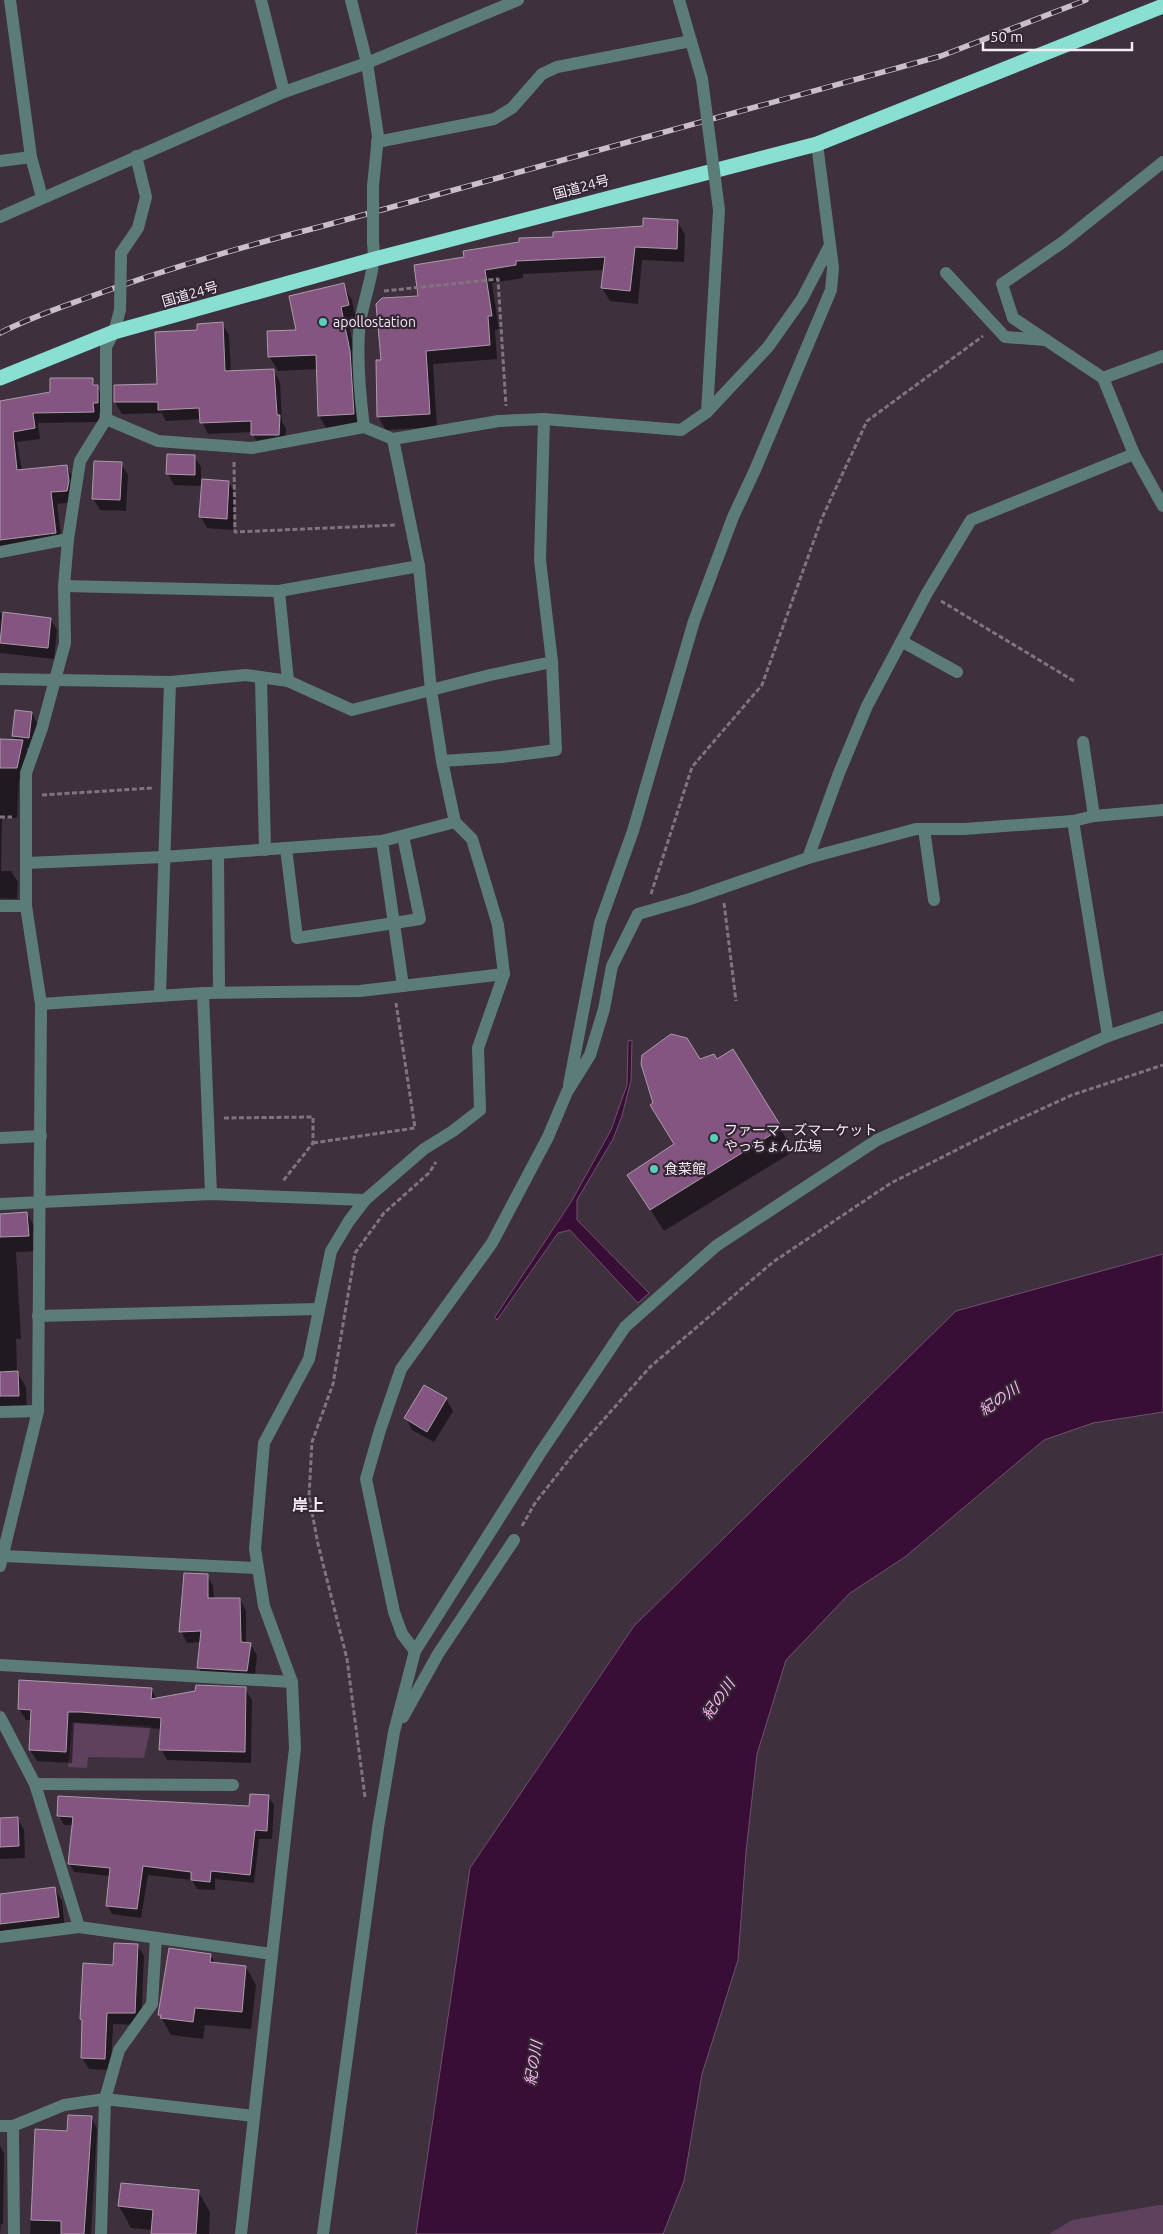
<svg xmlns="http://www.w3.org/2000/svg" width="1163" height="2234" font-family="Ubuntu,'Noto Sans JP',sans-serif">
<rect width="100%" height="100%" fill="#3e303d"/>
<!-- green -->
<g fill="#5e415c">
<polygon points="72,1722 151,1726 144,1758 88,1757 87,1768 68,1767"/>
<polygon points="1159,2205 1163,2205 1163,2234 1049,2234 1072,2220"/>
</g>
<!-- water -->
<g fill="#380e36" stroke="#70506f">
<polygon points="632,1040 631,1080 622,1116 613,1139 577,1200 577,1220 649,1293 638,1303 570,1230 558,1233 497,1320 495,1317 571,1202 611,1130 627,1085 628,1041"/>
<polygon points="1163,1254 1163,1412 1093,1423 1044,1440 905,1557 850,1593 786,1660 757,1754 746,1852 738,1960 702,2074 684,2181 663,2234 416,2234 470,1868 634,1626 956,1311"/>
</g>
<!-- shadow -->
<g fill="#0007">
<polygon points="678,222 685,235 684,262 642,260 638,304 610,301 602,288 604,270 523,274 523,278 492,283 499,329 495,330 497,359 433,364 437,427 386,430 378,417 378,361 382,361 419,297 465,258 555,238"/>
<polygon points="343,285 352,300 356,320 348,322 358,367 362,429 328,431 319,416 318,369 278,371 269,356 298,331"/>
<polygon points="222,323 229,335 231,372 273,370 280,382 282,422 286,428 285,446 259,446 252,432 208,434 201,419 166,421 162,413 122,414 115,402 115,386 158,386 198,331"/>
<polygon points="92,379 103,397 103,413 99,413 99,422 38,423 40,439 17,442 22,471 66,466 73,478 73,502 57,504 62,544 0,553 0,402 51,393"/>
<polygon points="194,456 201,467 201,481 229,482 235,494 233,530 207,528 201,517 202,486 174,485 168,474"/>
<polygon points="121,464 128,475 126,511 100,510 93,498"/>
<polygon points="0,613 50,619 57,630 54,659 0,653"/>
<polygon points="32,713 38,725 35,749 26,748 29,753 23,779 19,779 17,818 2,818 1,871 11,871 18,882 17,899 0,898 0,740 16,741 13,736"/>
<polygon points="732,1051 794,1151 664,1231 642,1197 675,1145 655,1104 700,1061 717,1061"/>
<polygon points="27,1213 35,1228 37,1251 16,1252 21,1339 16,1339 17,1372 26,1387 27,1410 0,1411 0,1214"/>
<polygon points="446,1399 453,1411 434,1442 412,1430 406,1418"/>
<polygon points="207,1575 213,1586 214,1599 240,1599 246,1611 246,1644 250,1644 257,1655 255,1675 205,1680 199,1668 201,1642 187,1643 181,1631"/>
<polygon points="151,1689 157,1699 245,1689 252,1700 251,1763 167,1760 161,1749 162,1729 74,1723 72,1763 37,1761 30,1750 32,1720 26,1720 19,1709"/>
<polygon points="268,1796 274,1805 272,1839 259,1839 254,1883 215,1879 215,1890 197,1889 192,1880 148,1875 141,1918 112,1914 107,1905 110,1876 74,1872 69,1863 73,1825 64,1825 59,1816 60,1797 250,1807"/>
<polygon points="17,1818 24,1830 25,1858 0,1859 0,1819"/>
<polygon points="54,1888 62,1901 65,1929 0,1937 0,1896"/>
<polygon points="137,1945 144,1956 141,2025 113,2024 111,2070 89,2069 82,2058 84,2023 81,2019 114,1967"/>
<polygon points="210,1955 216,1964 246,1967 256,1985 251,2029 205,2025 203,2039 171,2035 160,2015"/>
<polygon points="91,2117 97,2129 91,2234 30,2234 36,2131 68,2132"/>
<polygon points="0,2145 4,2153 3,2224 1,2224 0,2234"/>
<polygon points="122,2184 198,2191 210,2212 209,2234 152,2234 153,2230 131,2228 119,2206"/>
</g>
<!-- building -->
<g fill="#845581" stroke="#ac9baa">
<polygon points="643,218 678,220 677,249 635,247 630,291 601,288 605,257 516,261 516,265 485,270 492,316 488,316 490,345 426,351 430,414 377,417 376,360 381,360 376,304 382,298 418,296 414,265 464,257 463,251 519,242 519,238 553,237 553,232 643,226"/>
<polygon points="344,283 349,305 341,307 350,351 354,414 318,416 316,355 268,357 267,331 296,330 289,296"/>
<polygon points="223,322 225,371 274,369 277,415 280,415 279,435 251,435 251,421 200,423 199,408 158,410 158,402 114,402 114,385 157,384 155,332 197,330 197,324"/>
<polygon points="50,378 93,378 93,385 98,385 98,403 93,403 94,412 33,413 35,428 13,432 17,470 67,465 69,481 67,491 51,492 56,533 0,540 0,401 50,392"/>
<polygon points="167,454 195,455 195,475 166,474"/>
<polygon points="94,461 122,462 120,500 92,499"/>
<polygon points="202,479 229,481 227,519 199,517"/>
<polygon points="3,612 51,618 48,648 0,643"/>
<polygon points="15,710 32,712 29,738 12,736"/>
<polygon points="0,739 23,740 17,768 0,768"/>
<polygon points="671,1034 687,1038 700,1059 714,1054 717,1059 733,1049 782,1128 650,1210 627,1175 674,1144 650,1105 653,1103 641,1064 642,1055"/>
<polygon points="27,1212 29,1236 0,1237 0,1214"/>
<polygon points="18,1371 19,1396 0,1396 0,1372"/>
<polygon points="424,1385 447,1398 427,1432 404,1418"/>
<polygon points="184,1573 208,1574 208,1598 240,1598 241,1642 251,1643 247,1671 197,1668 201,1631 179,1632"/>
<polygon points="19,1680 152,1688 151,1699 195,1691 196,1685 246,1687 245,1752 159,1750 161,1718 80,1712 68,1712 66,1752 29,1750 31,1710 18,1709"/>
<polygon points="250,1794 269,1795 267,1831 255,1830 250,1875 211,1871 210,1882 191,1880 191,1872 143,1866 137,1909 106,1906 110,1868 68,1864 73,1817 57,1816 58,1796 249,1806"/>
<polygon points="18,1817 19,1846 0,1847 0,1818"/>
<polygon points="55,1887 59,1917 0,1924 0,1894"/>
<polygon points="114,1943 138,1944 135,2013 107,2013 105,2059 81,2058 82,2020 80,2019 83,1963 113,1965"/>
<polygon points="169,1948 211,1954 210,1962 246,1966 242,2012 195,2008 193,2022 160,2018 161,2015 158,2015"/>
<polygon points="68,2115 92,2116 84,2234 61,2234 61,2221 31,2220 35,2129 67,2131"/>
<polygon points="121,2183 199,2190 196,2234 151,2234 153,2210 118,2206"/>
</g>
<g fill="none" stroke-linecap="round" stroke-linejoin="round">
<!-- path -->
<g stroke="#80747f" stroke-width="3" stroke-dasharray="5 2.5" stroke-linecap="butt">
<polyline points="384,291 498,279 506,406"/>
<polyline points="234,462 235,532 396,525"/>
<polyline points="941,601 1074,681"/>
<polyline points="42,795 153,788"/>
<polyline points="0,817 12,817"/>
<polyline points="651,894 692,767 762,685 822,518 867,421 983,336"/>
<polyline points="724,903 736,1001"/>
<polyline points="224,1118 313,1117 313,1143 283,1181"/>
<polyline points="313,1143 415,1128 396,1003"/>
<polyline points="522,1526 535,1503 575,1452 650,1367 773,1262 891,1183 998,1129 1072,1095 1163,1065"/>
<polyline points="365,1797 347,1659 318,1544 309,1496 312,1442 333,1384 355,1253 384,1213 429,1173 436,1162"/>
</g>
<!-- minor -->
<g stroke="#5c7d77" stroke-width="12">
<polyline points="10,0 31,157 42,197"/>
<polyline points="261,0 284,92"/>
<polyline points="351,0 367,63 378,136 373,186"/>
<polyline points="679,0 702,79"/>
<polyline points="377,142 494,119 512,108 542,74 557,67 691,41"/>
<polyline points="0,161 31,157"/>
<polyline points="0,217 284,92 367,63 518,0"/>
<path d="M373,242C377,274 361,301 359,332C357,363 360,396 364,427L393,439L499,421L544,419L681,430L707,412L768,347L802,299L829,247"/>
<polyline points="121,253 138,228 146,197 136,156"/>
<polyline points="946,273 1005,337 1045,340"/>
<polyline points="1163,356 1103,378 1134,454 1163,506"/>
<polyline points="1103,378 1013,318 1002,284 1063,242 1163,162"/>
<polyline points="707,412 719,210"/>
<polyline points="106,419 158,441 252,448 364,427"/>
<polyline points="68,539 80,461 106,419 106,347 114,332 120,310"/>
<polyline points="0,552 68,539 64,586 65,643 42,728 26,773 26,906 41,1004 38,1411 0,1566"/>
<polyline points="64,586 279,591 419,566"/>
<polyline points="279,591 288,681"/>
<polyline points="903,642 957,672"/>
<polyline points="261,678 265,850"/>
<polyline points="0,679 170,682 246,675 288,681 352,710 490,675 552,662 540,560 544,419"/>
<polyline points="1083,742 1094,816"/>
<polyline points="442,761 502,757 556,750 552,662"/>
<polyline points="1073,821 1108,1036"/>
<polyline points="924,829 934,900"/>
<polyline points="382,841 403,986"/>
<polyline points="286,848 297,938 420,919 403,836"/>
<polyline points="218,853 219,992"/>
<polyline points="808,858 839,773 867,706 927,593 971,520 1134,454"/>
<polyline points="27,863 163,857 382,841 455,822"/>
<polyline points="0,906 26,906"/>
<polyline points="203,993 211,1194"/>
<polyline points="160,995 170,682"/>
<polyline points="41,1004 203,993 360,991 504,974"/>
<polyline points="569,1085 600,923 633,831 694,621 733,517 755,470 831,290 833,268 817,144"/>
<polyline points="0,1138 41,1136"/>
<polyline points="0,1204 211,1194 365,1200"/>
<polyline points="38,1316 319,1309"/>
<polyline points="0,1412 38,1411"/>
<polyline points="4,1556 258,1568"/>
<polyline points="415,1651 402,1634 394,1612 366,1479 380,1430 401,1369 492,1243 548,1137 567,1092 590,1055 604,1009 612,966 638,914 690,899 808,858 916,829 964,829 1073,821 1094,816 1163,810"/>
<polyline points="0,1665 292,1682"/>
<polyline points="0,1717 35,1784 79,1927 272,1954"/>
<polyline points="403,1717 438,1654 514,1540"/>
<polyline points="35,1784 233,1785"/>
<polyline points="0,1937 79,1927"/>
<polyline points="156,1938 152,2004 119,2050 105,2099 254,2116"/>
<polyline points="0,2126 13,2126 64,2105 105,2099 101,2234"/>
<polyline points="13,2126 14,2234"/>
<polyline points="241,2234 295,1748 292,1682 264,1606 255,1549 264,1443 309,1359 331,1251 349,1221 365,1200 424,1149 453,1131 480,1110 478,1048 504,974 498,925 472,839 455,822 442,761 431,690 419,566 393,439"/>
<polyline points="323,2234 378,1828 394,1732 415,1651 539,1455 625,1327 716,1246 877,1140 1108,1036 1163,1017"/>
</g>
<!-- highway -->
<polyline stroke="#89e0d2" stroke-width="15" points="0,378 114,332 375,259 817,144 1163,6"/>
<!-- rail casing -->
<g stroke="#c9bfc8" stroke-width="5.5">
<path id="rail" d="M0,333C29,318 59,308 89,297C166,269 244,246 323,226L941,56L1086,0"/>
</g>
<!-- rail -->
<use href="#rail" stroke="#342633" stroke-width="4" stroke-dasharray="11" stroke-linecap="butt"/>
<!-- minor-bridge -->
<g stroke="#5c7d77" stroke-width="12">
<polyline points="702,79 719,210"/>
<polyline points="373,242 373,186"/>
<polyline points="120,310 121,253"/>
</g>
</g>
<!-- markers -->
<g fill="#5acebd" stroke="#342633" stroke-width="2">
<circle cx="323" cy="322" r="5"/>
<circle cx="714" cy="1138" r="5"/>
<circle cx="654" cy="1169" r="5"/>
</g>
<g text-anchor="middle" dominant-baseline="central" stroke-width="4.5" stroke-linejoin="round" paint-order="stroke">
<!-- street labels -->
<g font-size="14" fill="#f4ebf3" stroke="#342633">
<text transform="translate(581 187) rotate(-15)">国道24号</text>
<text transform="translate(190 294) rotate(-16)">国道24号</text>
</g>
<!-- poi labels -->
<g font-size="14" fill="#f4ebf3" stroke="#342633" text-anchor="start">
<text x="333" y="322">apollostation</text>
<text x="724" y="1130">ファーマーズマーケット<tspan x="724" dy="16">やっちょん広場</tspan></text>
<text x="664" y="1169">食菜館</text>
</g>
<!-- water labels -->
<g font-size="15" font-style="italic" fill="#fdb5f7" stroke="#342633">
<text transform="translate(999 1399) rotate(-34)">紀の川</text>
<text transform="translate(718 1699) rotate(-55)">紀の川</text>
<text transform="translate(533 2063) rotate(-81)">紀の川</text>
</g>
<!-- quarter labels -->
<g font-size="16" font-weight="bold" fill="#f4ebf3" stroke="#342633">
<text x="308" y="1505">岸上</text>
</g>
</g>
<!-- scale -->
<path d="M983 42v8h149v-8" fill="none" stroke="#f4ebf3" stroke-width="2.5"/>
<text x="990" y="42" font-size="15" fill="#f4ebf3" stroke="#342633" stroke-width="4" paint-order="stroke">50 m</text>
</svg>
